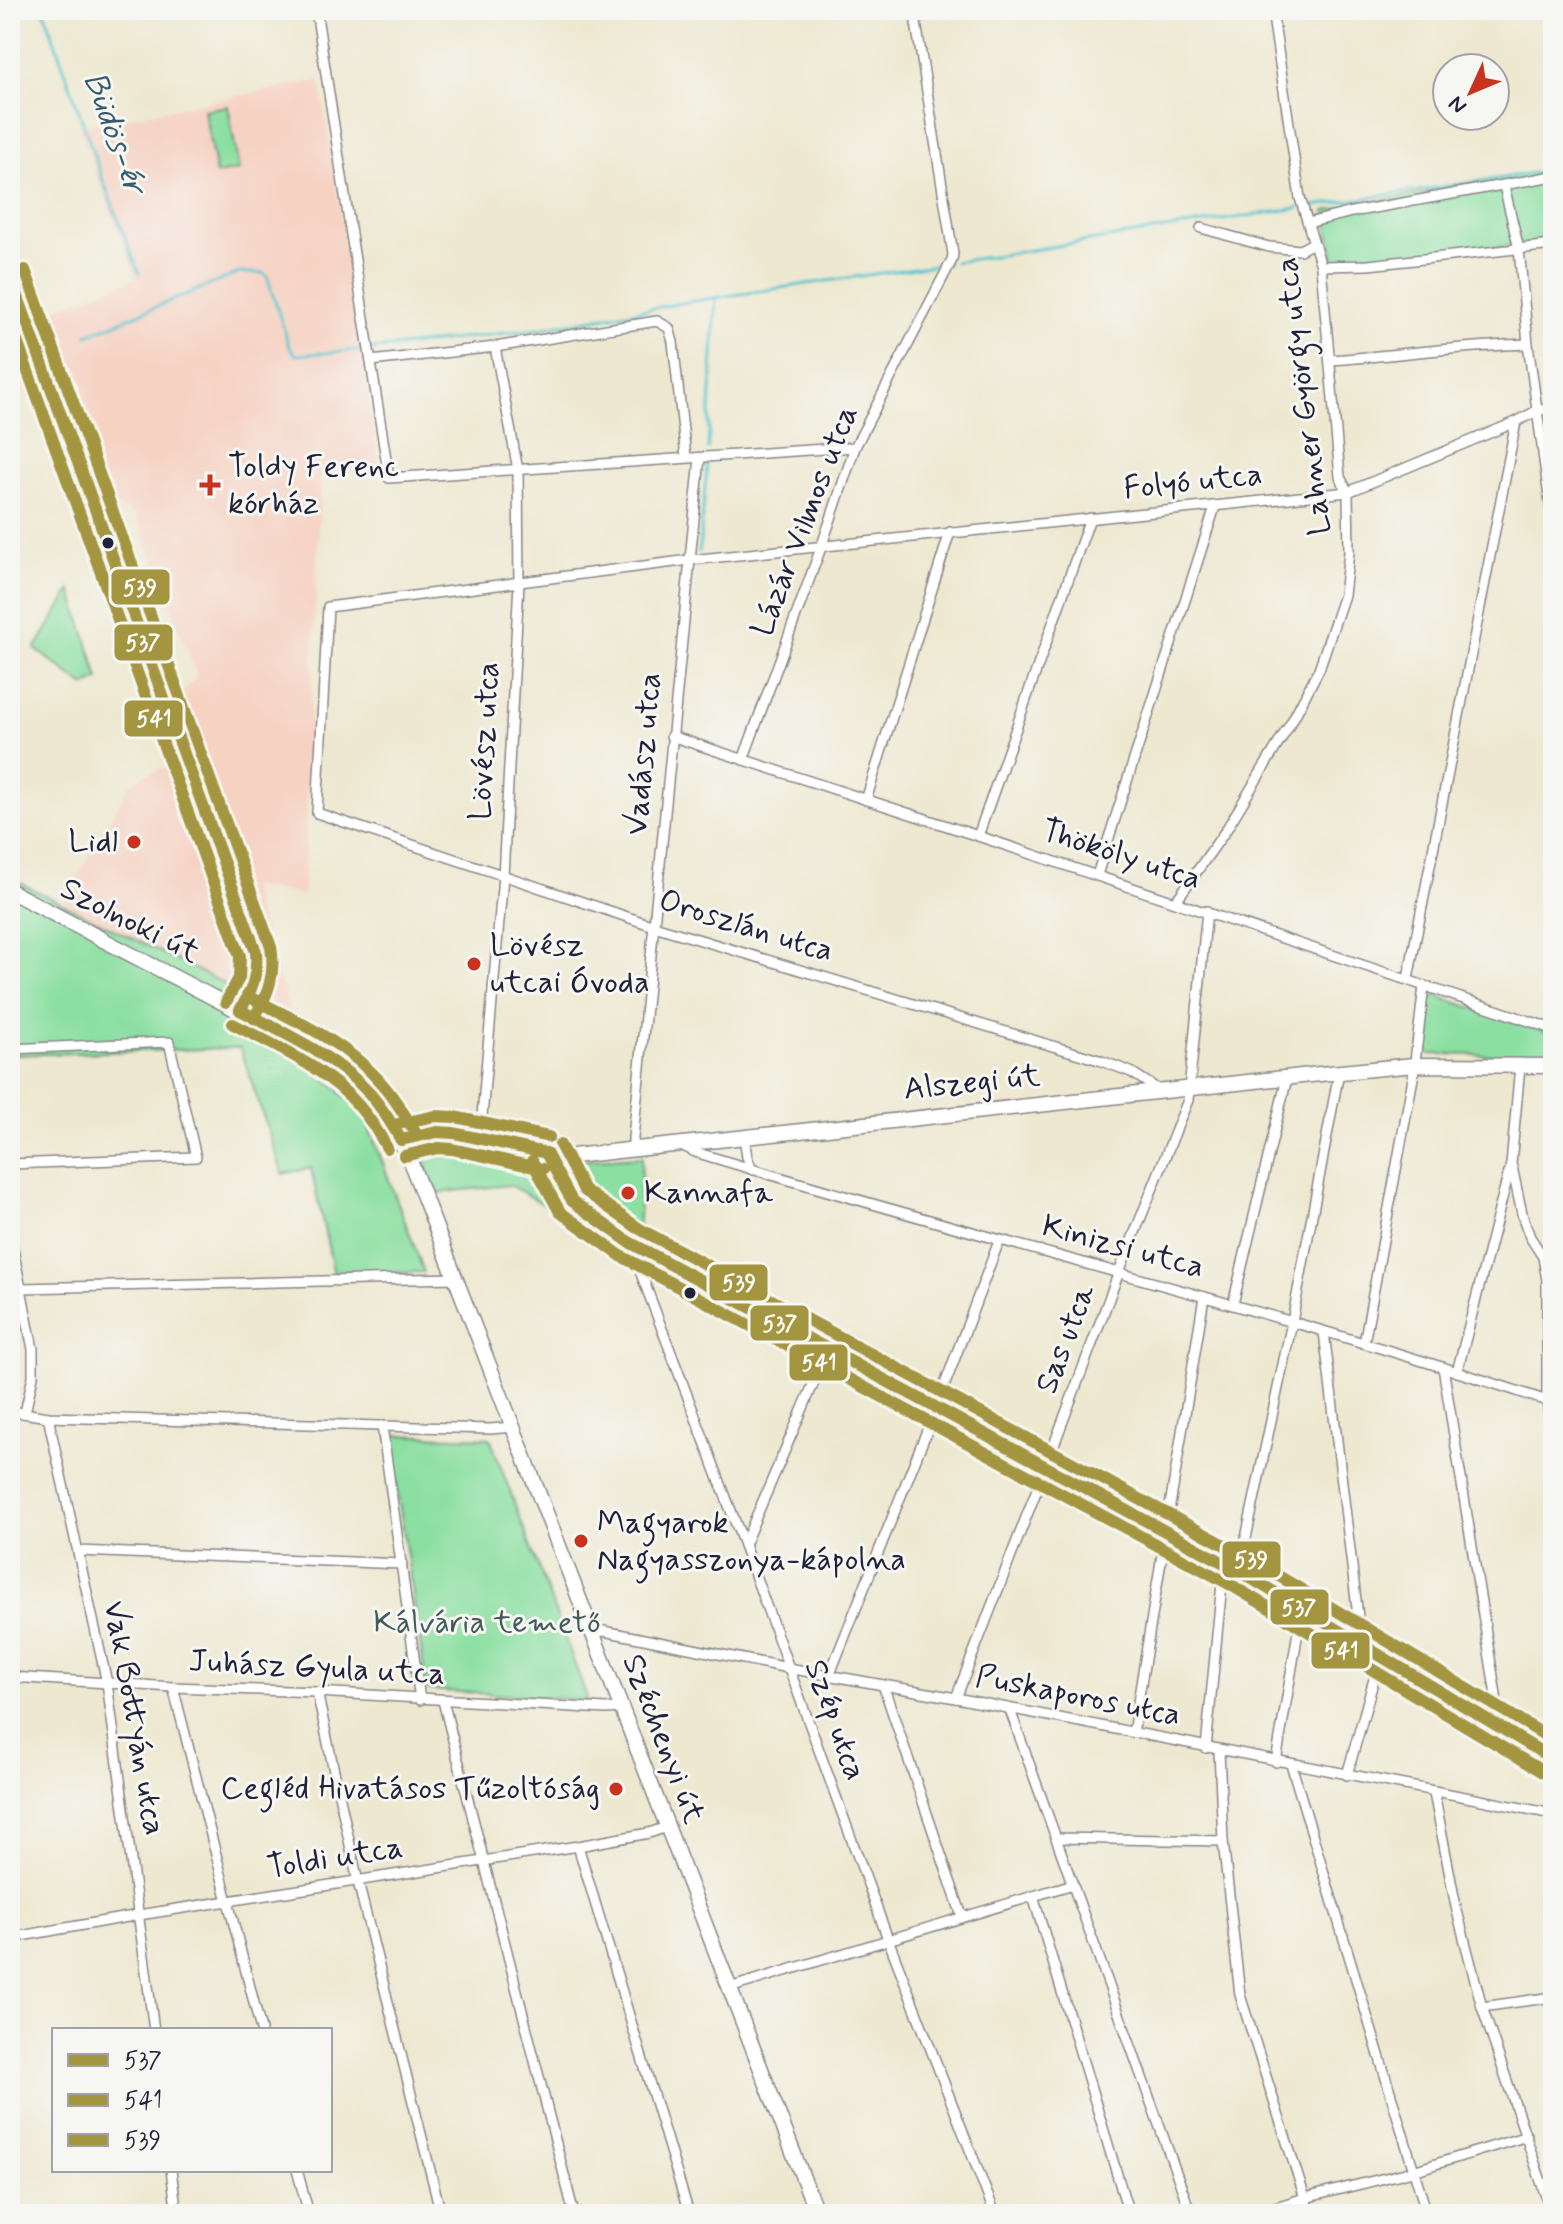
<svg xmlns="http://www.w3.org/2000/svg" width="1563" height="2224" font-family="Mynerve,sans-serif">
<rect width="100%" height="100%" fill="#f6f6f2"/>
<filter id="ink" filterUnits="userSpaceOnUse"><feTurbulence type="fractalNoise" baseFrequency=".0125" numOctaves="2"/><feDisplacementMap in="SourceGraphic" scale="16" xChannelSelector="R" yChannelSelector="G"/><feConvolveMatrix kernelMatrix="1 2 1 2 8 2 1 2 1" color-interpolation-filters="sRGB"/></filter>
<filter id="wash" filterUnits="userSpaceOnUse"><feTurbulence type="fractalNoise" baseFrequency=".006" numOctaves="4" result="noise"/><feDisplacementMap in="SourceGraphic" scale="32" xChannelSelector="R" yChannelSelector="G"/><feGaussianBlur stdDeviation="1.8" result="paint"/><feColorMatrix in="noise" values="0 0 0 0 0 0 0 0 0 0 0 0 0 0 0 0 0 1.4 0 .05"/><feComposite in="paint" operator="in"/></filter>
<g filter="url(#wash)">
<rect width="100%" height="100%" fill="#eee8d0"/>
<!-- built -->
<polygon fill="#f6d2c3" points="320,80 379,464 321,471 303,895 250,886 294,1024 249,996 62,904 130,784 144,775 202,756 180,695 197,676 136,515 106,500 39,315 136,278 79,127"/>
<!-- green -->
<g fill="#8bdfa1" stroke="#56806e" stroke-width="2">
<polygon points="228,106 239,170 216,174 204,110"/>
<polygon points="1553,169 1553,242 1334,261 1325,211"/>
<polygon points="71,590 99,679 85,686 35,649"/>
<polygon points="10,878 249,996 294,1024 279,1047 334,1085 366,1119 424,1272 334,1274 311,1168 283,1174 240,1048 10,1055"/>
<polygon points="1430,994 1553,1034 1553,1056 1421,1054"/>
<path d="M454,1137L535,1156C554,1167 552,1187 565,1203C578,1218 596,1226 608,1241L510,1185L437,1193C424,1165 415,1145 454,1137Z"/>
<polygon points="642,1157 638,1238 578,1199 568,1185 560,1168 564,1161"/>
<polygon points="389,1435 490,1438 588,1700 427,1690"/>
</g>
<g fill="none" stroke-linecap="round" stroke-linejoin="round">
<!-- stream -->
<g stroke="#57c4cd" stroke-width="3">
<polyline points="44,10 102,178 139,273"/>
<polyline points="1307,207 1553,170"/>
<polyline points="955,262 1299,208"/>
<polyline points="87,335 239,273 263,273 267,276 289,346 296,355 386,348 538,329 687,302 948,263"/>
<polyline points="708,449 716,297"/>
<polyline points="699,552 707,466"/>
</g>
</g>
</g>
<g filter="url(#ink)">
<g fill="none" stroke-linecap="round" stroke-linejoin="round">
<!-- minor casing -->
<g stroke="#888586" stroke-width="12">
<g id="minor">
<polyline points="316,10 389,478 855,447"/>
<polyline points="1504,186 1519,249 1528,344 1553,526"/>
<polyline points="1308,223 1352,212 1553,176"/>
<polyline points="1201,228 1269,247 1300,250 1313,243"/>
<polyline points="1321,266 1368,265 1553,245"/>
<path d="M1331,360C1397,355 1462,346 1528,344"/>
<polyline points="371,361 495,347 657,321 669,328 673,342 686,457"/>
<polyline points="671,736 978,836 1553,1029"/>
<polyline points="743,760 822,545 855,447 952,260 953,254 914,10"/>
<polyline points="866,800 950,532"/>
<polyline points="978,836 1090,518"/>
<polyline points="1097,875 1215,507"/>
<polyline points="1176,901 1226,830 1292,721 1319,669 1344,595 1349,552 1348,492 1340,477 1321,266 1300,198 1272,10"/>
<polyline points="1408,979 1516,422"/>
<polyline points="10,1049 169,1042 196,1157 10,1164"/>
<polyline points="1159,1090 1131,1072 1099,1060 654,926 317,813 328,607 690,560 1348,492 1516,422 1538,410 1553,409"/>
<polyline points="744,1137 747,1157 752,1170"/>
<polyline points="480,1139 503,876 519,583 518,470 495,347"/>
<path d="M683,1146L695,1152C980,1239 1270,1308 1553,1403"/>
<polyline points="633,1150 633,1138 700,458"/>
<polyline points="546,1153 572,1201 629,1242 1239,1571 1553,1759"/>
<polyline points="1512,1167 1523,1218 1530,1237 1543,1257 1547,1280 1547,1401 1553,1441"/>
<polyline points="10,1234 33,1349 33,1376 25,1413"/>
<polyline points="629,1242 744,1545 888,1939 995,2214"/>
<polyline points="21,1288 455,1278"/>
<polyline points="1233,1304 1287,1078"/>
<polyline points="1324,1332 1361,1642"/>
<polyline points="1364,1343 1413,1078 1424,986"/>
<polyline points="1443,1367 1501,1726"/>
<polyline points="1457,1372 1511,1164 1520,1066"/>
<polyline points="10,1411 48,1417 490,1429 513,1427"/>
<polyline points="48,1417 107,1683 154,2030"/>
<polyline points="382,1426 420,1700"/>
<polyline points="744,1545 828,1350"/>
<polyline points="78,1551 402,1564"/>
<polyline points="1239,1571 1292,1322 1339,1072"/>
<polyline points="592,1633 604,1631 788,1668 956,1698 1553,1814"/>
<polyline points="829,1676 936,1408 999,1241"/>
<polyline points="10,1677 173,1687 317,1692 606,1709 621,1708"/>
<polyline points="883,1685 962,1916"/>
<polyline points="173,1687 261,2030"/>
<polyline points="317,1692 358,1882 441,2214"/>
<polyline points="956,1698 1046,1466 1119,1272 1188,1100 1207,911"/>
<polyline points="443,1701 574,2214"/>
<polyline points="1010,1710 1191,2214"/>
<polyline points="1133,1733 1204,1297"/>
<polyline points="1206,1748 1224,1563"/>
<polyline points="1219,1751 1223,1841 1240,1995 1310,2214"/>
<polyline points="1276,1762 1302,1608"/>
<polyline points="1291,1764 1427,2214"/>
<polyline points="1347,1775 1381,1654"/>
<polyline points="1434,1793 1456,1907 1482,2007 1552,2214"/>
<polyline points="1056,1838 1223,1841"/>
<polyline points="578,1846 689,2214"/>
<polyline points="1033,1896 1129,2214"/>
<polyline points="10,1938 139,1915 578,1846 649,1833 667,1827"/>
<polyline points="729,1988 1073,1884"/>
<polyline points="1482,2007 1553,1997"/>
<polyline points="171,2170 177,2214"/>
<polyline points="297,2170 309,2214"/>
<polyline points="1253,2214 1305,2198 1413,2171 1527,2136"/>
</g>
</g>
<!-- secondary casing -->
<g stroke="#888586" stroke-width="15">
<path id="secondary" d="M10,275L256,952C260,976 252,991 240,1010"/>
</g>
<!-- primary casing -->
<g stroke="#888586" stroke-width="17">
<g id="primary">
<path d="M10,891L336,1062C378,1095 394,1122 414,1171L817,2214"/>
<polyline points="401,1140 437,1132 454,1133 564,1157 1320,1074 1414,1065 1553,1066"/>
</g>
</g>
<!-- minor -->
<use href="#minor" stroke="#fff" stroke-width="9"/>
<!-- secondary -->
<use href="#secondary" stroke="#fff" stroke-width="12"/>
<!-- primary -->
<use href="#primary" stroke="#fff" stroke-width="14"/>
<!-- bus-1 casing -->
<g stroke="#f6f6f2" stroke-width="18">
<g id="bus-1">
<path d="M10,275L256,952C258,974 252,991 240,1010"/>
<path d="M240,1010C285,1034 335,1055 370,1094C382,1108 392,1124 401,1140"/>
<polyline points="401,1140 437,1132 454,1133 546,1153"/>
<polyline points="546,1153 572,1201 629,1242 1239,1571 1553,1759"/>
</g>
</g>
<!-- bus-2 casing -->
<g stroke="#f6f6f2" stroke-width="18">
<g id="bus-2">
<polyline points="10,322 240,956 239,978 226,1002"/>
<path d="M233,1024C277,1047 326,1068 359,1106C370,1119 379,1133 387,1148"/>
<polyline points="404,1156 438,1148 452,1149 543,1169"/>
<polyline points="532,1161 560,1212 621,1256 1231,1585 1545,1773"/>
</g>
</g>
<!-- bus-3 casing -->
<g stroke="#f6f6f2" stroke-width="18">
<g id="bus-3">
<path d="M25,270L271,947C276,974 268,995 254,1018"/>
<path d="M247,996C295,1020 348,1043 383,1085C396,1100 405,1115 415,1132"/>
<polyline points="398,1124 435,1116 455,1117 549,1137"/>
<polyline points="560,1145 584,1190 638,1228 1247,1557 1553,1740"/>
</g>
</g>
<!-- bus-1 -->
<use href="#bus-1" stroke="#a49540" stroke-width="12"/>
<!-- bus-2 -->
<use href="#bus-2" stroke="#a49540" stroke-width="12"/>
<!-- bus-3 -->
<use href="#bus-3" stroke="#a49540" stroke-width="12"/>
</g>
</g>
<!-- markers -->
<g fill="#c8321e" stroke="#f6f6f2" stroke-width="3">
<path d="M206 473h8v8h8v8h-8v8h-8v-8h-8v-8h8z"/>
<circle cx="134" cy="842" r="8"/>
<circle cx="474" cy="964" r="8"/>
<circle cx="628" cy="1193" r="8"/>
<circle cx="581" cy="1541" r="8"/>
<circle cx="616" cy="1789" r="8"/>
</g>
<g fill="#22223b" stroke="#f6f6f2" stroke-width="3">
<circle cx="108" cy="543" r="7"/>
<circle cx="690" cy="1293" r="7"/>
</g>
<g text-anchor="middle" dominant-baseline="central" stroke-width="6" stroke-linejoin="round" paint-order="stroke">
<!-- street labels -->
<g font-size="32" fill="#22223b" stroke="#f6f6f2">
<text transform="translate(1304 396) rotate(-97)">Lahner György utca</text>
<text transform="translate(1193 482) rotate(-6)">Folyó utca</text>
<text transform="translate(805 521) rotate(-69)">Lázár Vilmos utca</text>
<text transform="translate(485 741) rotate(-87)">Lövész utca</text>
<text transform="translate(644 754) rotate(-85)">Vadász utca</text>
<text transform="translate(1121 855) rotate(18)">Thököly utca</text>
<text transform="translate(130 921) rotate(27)">Szolnoki út</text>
<text transform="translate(746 926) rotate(17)">Oroszlán utca</text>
<text transform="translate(972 1083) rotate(-6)">Alszegi út</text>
<text transform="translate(1123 1247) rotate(15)">Kinizsi utca</text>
<text transform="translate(1066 1339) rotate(-69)">Sas utca</text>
<text transform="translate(317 1668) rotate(3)">Juhász Gyula utca</text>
<text transform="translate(1078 1696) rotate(11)">Puskaporos utca</text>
<text transform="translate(134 1718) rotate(80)">Vak Bottyán utca</text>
<text transform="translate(835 1720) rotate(70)">Szép utca</text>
<text transform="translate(663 1739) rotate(69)">Széchenyi út</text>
<text transform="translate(335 1858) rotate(-9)">Toldi utca</text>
</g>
<!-- poi labels -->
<g font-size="32" fill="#22223b" stroke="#f6f6f2" text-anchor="start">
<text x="228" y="467">Toldy Ferenc<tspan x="228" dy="37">kórház</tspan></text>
<text x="118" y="842" text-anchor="end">Lidl</text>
<text x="490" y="946">Lövész<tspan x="490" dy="37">utcai Óvoda</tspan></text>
<text x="644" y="1193">Kannafa</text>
<text x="597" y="1523">Magyarok<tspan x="597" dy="37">Nagyasszonya-kápolna</tspan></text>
<text x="600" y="1789" text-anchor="end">Cegléd Hivatásos Tűzoltóság</text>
</g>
<!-- park labels -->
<g font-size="32" fill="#425b5a" stroke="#f6f6f2">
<text x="487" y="1623">Kálvária temető</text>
</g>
<!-- water labels -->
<g font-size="34" font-style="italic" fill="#355b6e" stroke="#f6f6f2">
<text transform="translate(114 133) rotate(70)">Büdös-ér</text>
</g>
</g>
<g stroke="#f6f6f2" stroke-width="3">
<rect x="110" y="568" width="61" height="38" rx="8" fill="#a49540"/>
<rect x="113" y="623" width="61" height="39" rx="8" fill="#a49540"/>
<rect x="123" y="699" width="61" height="39" rx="8" fill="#a49540"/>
<rect x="708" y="1263" width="61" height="39" rx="8" fill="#a49540"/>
<rect x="749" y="1304" width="61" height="38" rx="8" fill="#a49540"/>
<rect x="788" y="1343" width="61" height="39" rx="8" fill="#a49540"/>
<rect x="1221" y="1540" width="61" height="39" rx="8" fill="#a49540"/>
<rect x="1269" y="1588" width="61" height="38" rx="8" fill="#a49540"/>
<rect x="1310" y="1631" width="61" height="39" rx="8" fill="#a49540"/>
</g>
<g font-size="22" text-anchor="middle" font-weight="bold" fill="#fff">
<text x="140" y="595">539</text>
<text x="143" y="650">537</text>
<text x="154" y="726">541</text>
<text x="739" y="1290">539</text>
<text x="780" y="1331">537</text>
<text x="819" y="1370">541</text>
<text x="1251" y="1567">539</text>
<text x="1299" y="1615">537</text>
<text x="1341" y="1658">541</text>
</g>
<!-- margin -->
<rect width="1563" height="2224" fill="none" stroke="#f6f6f2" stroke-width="40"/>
<!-- legend -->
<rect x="52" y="2028" width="280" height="144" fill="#f6f6f2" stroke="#a1a1a9" stroke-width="2"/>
<rect x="68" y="2054" width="40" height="12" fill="#a49540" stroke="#a1a1a9" stroke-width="2"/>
<text x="124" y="2068" font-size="24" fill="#22223b">537</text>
<rect x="68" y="2094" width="40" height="12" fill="#a49540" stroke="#a1a1a9" stroke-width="2"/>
<text x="124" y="2108" font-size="24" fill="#22223b">541</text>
<rect x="68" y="2134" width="40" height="12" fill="#a49540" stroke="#a1a1a9" stroke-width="2"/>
<text x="124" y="2148" font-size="24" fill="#22223b">539</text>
<!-- north arrow -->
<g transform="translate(1471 92) rotate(226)"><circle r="38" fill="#f6f6f2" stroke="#a1a1a9" stroke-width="2"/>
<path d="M0-6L14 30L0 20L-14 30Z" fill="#c8321e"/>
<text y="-12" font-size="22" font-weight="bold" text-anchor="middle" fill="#22223b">N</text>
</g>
</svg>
